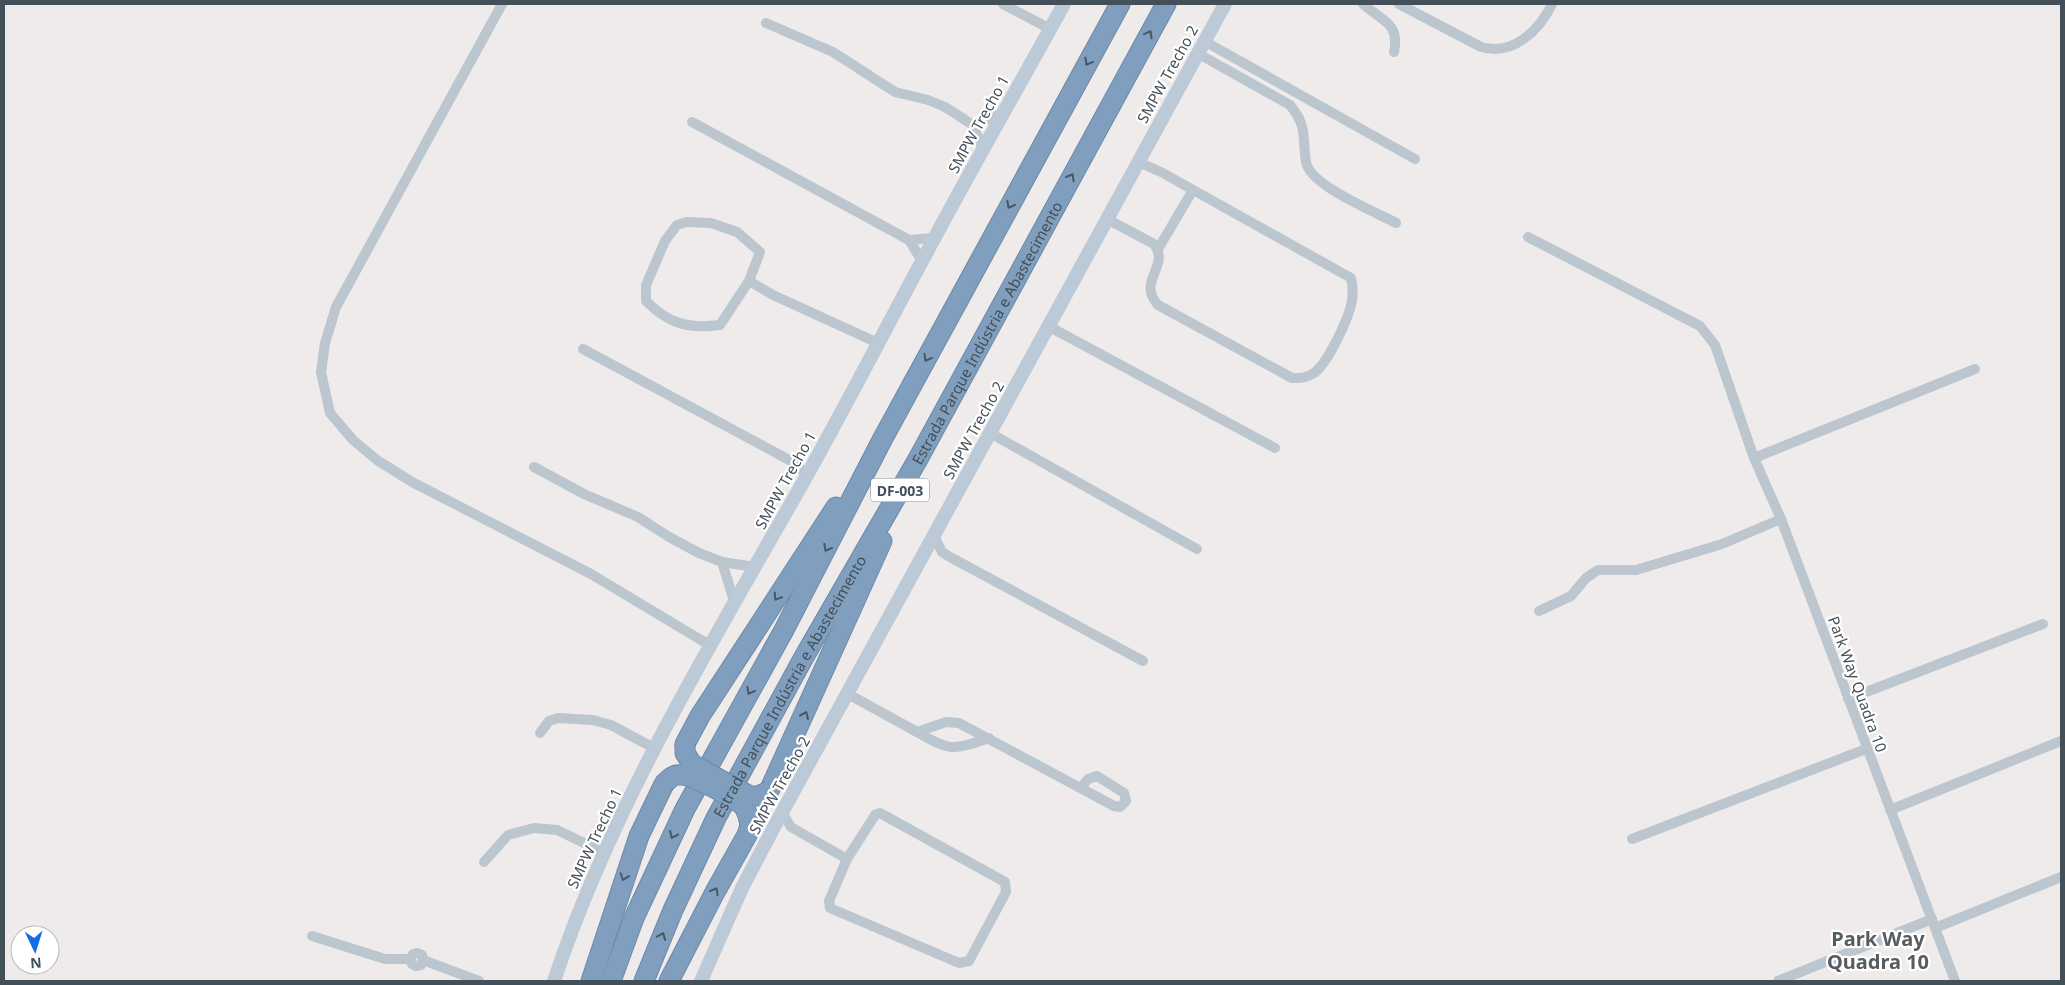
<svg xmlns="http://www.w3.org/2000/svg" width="2065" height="985" font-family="'Noto Sans',sans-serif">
<rect width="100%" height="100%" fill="#efebeb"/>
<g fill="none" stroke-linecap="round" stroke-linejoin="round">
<!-- highway casing -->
<g stroke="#6b8aa9" stroke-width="21">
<g id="highway">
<polyline points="685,744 700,716 836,507"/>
<polyline points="769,791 882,541"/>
<polyline points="591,981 639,836 664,784"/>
<polyline points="611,981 634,918 685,809 784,630 882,440 1120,4"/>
<path id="s1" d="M644,981L673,910L716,818L804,657L918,459L1166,4"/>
<polyline points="669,981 715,892 747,835 750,826"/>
</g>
</g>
<!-- street -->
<g stroke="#bbc6cf" stroke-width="10">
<polyline points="502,4 336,307 325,343 321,372 330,413 353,440 377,460 412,482 591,574 711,646"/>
<polyline points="1003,4 1050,29"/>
<path d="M1363,4C1382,21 1400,23 1394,52"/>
<path d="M1399,4L1481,47C1513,56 1539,31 1552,4"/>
<polyline points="766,23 833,52 895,92 928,100 945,107 973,125 983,149"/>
<polyline points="1204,41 1415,159"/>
<path d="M1197,53L1290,105C1308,127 1302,137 1306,162C1310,186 1376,212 1396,223"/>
<polyline points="692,122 909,240 922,261"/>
<polyline points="973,125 1003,113"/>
<path d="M1107,219L1154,244C1171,266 1136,281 1158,305L1292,378C1301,378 1307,378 1314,373C1328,363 1349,318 1352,301C1353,293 1353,286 1351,278L1161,172L1138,162"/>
<polyline points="1528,237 1700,326 1715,345 1754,458 1781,519 1955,981"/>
<polyline points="909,240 934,238"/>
<polyline points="1158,249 1193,190"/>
<path d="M749,281L720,325C688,329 669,324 646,301V285L665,241L677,225L687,222L711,223L737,232L760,252L749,281L773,295L878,343"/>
<polyline points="1048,326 1275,448"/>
<polyline points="583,349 793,462 807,475"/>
<polyline points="990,433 1197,549"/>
<polyline points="1754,458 1975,369"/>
<polyline points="534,467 584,494 638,517 669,537 699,553 722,562 755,567"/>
<polyline points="934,536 942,552 950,557 1143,661"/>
<polyline points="722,562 734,601"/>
<polyline points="1539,611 1571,596 1586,578 1598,570 1636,570 1722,544 1781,519"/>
<polyline points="848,694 917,732 946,722 959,723 1114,806 1120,807 1126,801 1124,793 1097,776 1088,779 1081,788"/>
<polyline points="1848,699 2043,624"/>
<path d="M917,732C951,752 953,750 989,738"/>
<polyline points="540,733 549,721 558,718 593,720 611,725 654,748"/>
<polyline points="1890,810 2061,741"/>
<polyline points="782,812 791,827 847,859"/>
<polygon points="880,813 1005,882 1006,892 969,961 959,963 830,908 829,901 847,859 875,815"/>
<polyline points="1632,839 1866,749"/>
<polyline points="484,862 508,835 534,828 557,830 603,852"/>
<polyline points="1935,928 2061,877"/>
<polyline points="312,936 385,959 410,959 413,954 417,953 422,955 423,960 421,965 416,966 412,964 410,959"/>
<polyline points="423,960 479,981"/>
<polyline points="1778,981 1932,919"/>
</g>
<!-- secondary -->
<g stroke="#bcc9d6" stroke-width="14">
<path d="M554,981C612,806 710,646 801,486C847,404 890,320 935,237C977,159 1021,82 1064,4"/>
<polyline points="701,981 742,888 774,827 1225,4"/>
</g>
<!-- highway -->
<use href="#highway" stroke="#809fbe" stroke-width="19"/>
<!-- highway-bridge casing -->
<g stroke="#6b8aa9" stroke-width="21" stroke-linecap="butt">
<g id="highway-bridge">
<polyline points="685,744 685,753 692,764 750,796 758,796 769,791"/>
<path d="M664,784C669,779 673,774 681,775C692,775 737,799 744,807C748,813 749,819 750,826"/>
</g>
</g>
<!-- highway-bridge -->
<use href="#highway-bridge" stroke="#809fbe" stroke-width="19"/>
</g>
<!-- one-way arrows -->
<defs><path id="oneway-chevron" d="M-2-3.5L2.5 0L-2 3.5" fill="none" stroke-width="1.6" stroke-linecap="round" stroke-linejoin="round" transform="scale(1.25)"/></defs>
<g stroke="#495763">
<use href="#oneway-chevron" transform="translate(1149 34) rotate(-61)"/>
<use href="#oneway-chevron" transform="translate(1088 62) rotate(119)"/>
<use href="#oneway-chevron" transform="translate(1071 177) rotate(-61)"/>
<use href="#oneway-chevron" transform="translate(1010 205) rotate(118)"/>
<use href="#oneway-chevron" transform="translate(927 358) rotate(119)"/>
<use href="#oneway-chevron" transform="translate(827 548) rotate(118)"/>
<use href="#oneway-chevron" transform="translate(777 597) rotate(123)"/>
<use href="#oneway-chevron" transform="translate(750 691) rotate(119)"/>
<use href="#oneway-chevron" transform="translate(805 715) rotate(-66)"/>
<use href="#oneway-chevron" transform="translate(673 835) rotate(115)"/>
<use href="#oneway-chevron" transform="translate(624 877) rotate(109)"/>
<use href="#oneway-chevron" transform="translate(715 891) rotate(-61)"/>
<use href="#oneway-chevron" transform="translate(662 936) rotate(-68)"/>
</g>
<g text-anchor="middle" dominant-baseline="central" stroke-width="4.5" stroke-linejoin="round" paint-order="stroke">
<!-- shield labels -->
<rect fill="#fff" stroke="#7b848b" stroke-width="1" x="871" y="478.5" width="58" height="23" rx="4"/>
<g font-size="14" font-weight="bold" fill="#434f59">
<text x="900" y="490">DF-003</text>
</g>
<!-- street labels -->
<g font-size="15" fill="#434f59" stroke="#fff">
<text transform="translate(1167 74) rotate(-61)">SMPW Trecho 2</text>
<text transform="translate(978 124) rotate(-61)">SMPW Trecho 1</text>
<text stroke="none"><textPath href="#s1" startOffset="734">Estrada Parque Indústria e Abastecimento</textPath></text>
<text transform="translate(973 430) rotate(-61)">SMPW Trecho 2</text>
<text transform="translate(785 480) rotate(-61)">SMPW Trecho 1</text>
<text transform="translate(1858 684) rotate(70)">Park Way Quadra 10</text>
<text stroke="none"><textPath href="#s1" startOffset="329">Estrada Parque Indústria e Abastecimento</textPath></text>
<text transform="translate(779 785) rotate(-61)">SMPW Trecho 2</text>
<text transform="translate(594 838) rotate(-65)">SMPW Trecho 1</text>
</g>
<!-- district labels -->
<g font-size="20" font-weight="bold" fill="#585c61" stroke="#fff">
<text x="1878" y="938">Park Way<tspan x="1878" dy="23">Quadra 10</tspan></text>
</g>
</g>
<!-- border -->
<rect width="2065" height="985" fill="none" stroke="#434f59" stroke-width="10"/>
<!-- north arrow -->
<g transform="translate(35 950) rotate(176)"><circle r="24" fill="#ffffff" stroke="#b4b9bd"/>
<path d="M0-4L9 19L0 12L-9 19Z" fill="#116fe3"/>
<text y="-8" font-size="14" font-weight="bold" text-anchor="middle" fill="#434f59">N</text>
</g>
</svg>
